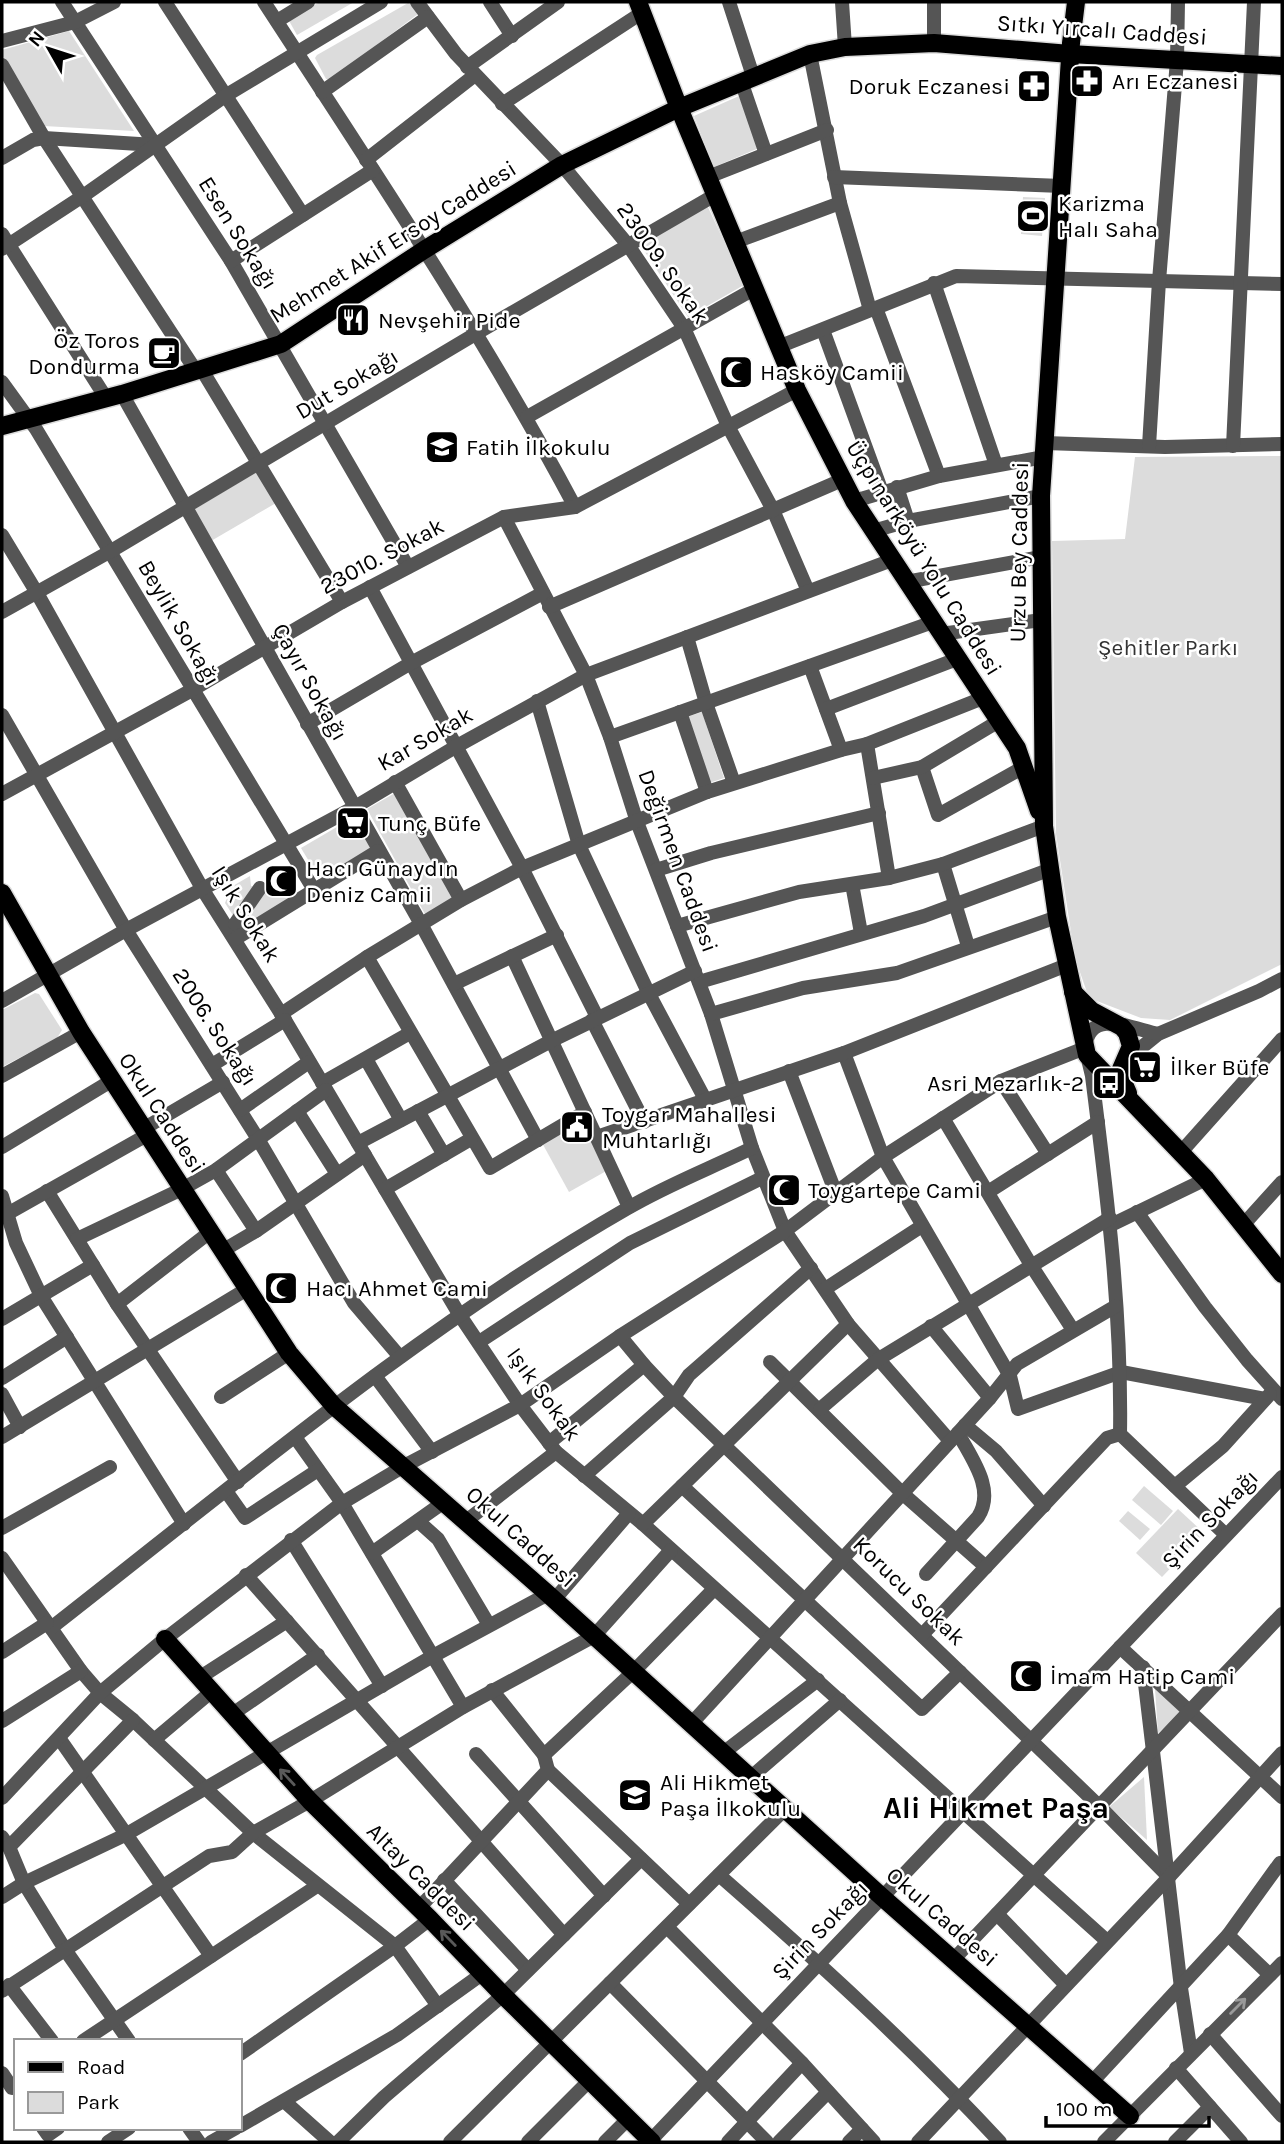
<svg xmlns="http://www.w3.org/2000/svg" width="1284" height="2144" font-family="Karla,sans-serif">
<rect width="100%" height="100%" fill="#fff"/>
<!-- green -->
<g fill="#dcdcdc">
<polygon points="320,2 354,2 297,35 288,19"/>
<polygon points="408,3 413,4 418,14 330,80 326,79 315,58 317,55"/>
<polygon points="69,31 134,131 44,126 2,55 2,50"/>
<polygon points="739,96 759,148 714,167 694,116"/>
<polygon points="1023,197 1045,198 1042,236 1021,234"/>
<polygon points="707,205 744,285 688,317 641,246"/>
<polygon points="1282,456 1282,964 1170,1020 1141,1018 1089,998 1075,958 1056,834 1052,541 1125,539 1135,457"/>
<polygon points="258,471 276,503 211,541 193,510"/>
<polygon points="702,712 724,778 709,783 687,717"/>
<polygon points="395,793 453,898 425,914 367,809"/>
<polygon points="354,817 372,848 319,878 301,848"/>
<polygon points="250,876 251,886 258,888 236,920 225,903 231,887"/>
<polygon points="263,890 289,899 240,928"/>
<polygon points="35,993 39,994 62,1030 57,1038 2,1067 2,1010"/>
<polygon points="580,1120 608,1170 569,1192 541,1141"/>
<polygon points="1144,1486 1173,1511 1161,1525 1132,1500"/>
<polygon points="1178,1509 1204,1533 1162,1577 1136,1553"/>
<polygon points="1128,1511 1150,1529 1140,1540 1119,1521"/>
<polygon points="1155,1689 1157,1689 1181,1713 1158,1733"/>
<polygon points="1144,1777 1147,1840 1109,1807"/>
</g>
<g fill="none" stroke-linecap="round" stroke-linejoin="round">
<!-- major casing -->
<g stroke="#dbdbdb" stroke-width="21">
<g id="major">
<polyline points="638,2 679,108 797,390 854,501 1017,748 1039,811"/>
<polyline points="1076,2 1071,43 1041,496 1044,826 1057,917 1087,1055 1206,1179 1282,1274"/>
<polyline points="2,426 122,394 281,344 424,250 562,165 679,108 810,54 845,47 934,43 1070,54 1282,66"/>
<polyline points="2,893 81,1032 289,1353 334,1406 548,1594 882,1897 1130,2116"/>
<polyline points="1073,992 1092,1011 1122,1027 1127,1033 1131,1046 1121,1069 1121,1077 1128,1093"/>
<polyline points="165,1639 310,1801 430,1919 503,1995 652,2142"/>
</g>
</g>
<!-- minor -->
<g stroke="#555" stroke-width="14">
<polyline points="62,2 231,261 408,567"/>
<polyline points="165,2 303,215"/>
<path d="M264,2C372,168 482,332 575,507"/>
<polyline points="417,2 456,54 562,165 628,245 684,328 728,426 773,510 808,591"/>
<polyline points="490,2 512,36"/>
<polyline points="729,2 753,76"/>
<polyline points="842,2 845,47"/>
<polyline points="934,2 934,43"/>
<polyline points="277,21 308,2"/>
<polyline points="2,41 75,22 114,2"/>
<polyline points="810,54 840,203 870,310"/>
<polyline points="2,65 44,138 196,371"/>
<polyline points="467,67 558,2"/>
<polyline points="741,81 766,154"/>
<polyline points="322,92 428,17"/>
<polyline points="502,104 643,12"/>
<polyline points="2,158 33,140 44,138 155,145"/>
<polyline points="366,160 475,75"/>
<polyline points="708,177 827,130"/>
<polyline points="834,177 1062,186"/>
<polyline points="2,234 106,398"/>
<polyline points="735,242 840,203"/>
<polyline points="2,249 83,196 225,96 381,2"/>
<polyline points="231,261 373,170"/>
<polyline points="934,283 996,465"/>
<polyline points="876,308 939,476"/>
<polyline points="823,330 882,492"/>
<polyline points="778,347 956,276 1282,284"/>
<polyline points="202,370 342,602"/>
<polyline points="2,382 36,429 314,890"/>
<polyline points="122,394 421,924 538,1140"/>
<polyline points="527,417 754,289"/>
<polyline points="1045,443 1165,447 1282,444"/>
<polyline points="1149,446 1159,281 1177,60 1178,2"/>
<polyline points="1233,446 1254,2"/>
<polyline points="897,487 908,521 1041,496"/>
<polyline points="854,501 939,476 1044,457"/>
<polyline points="504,517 586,675 610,737 637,822 711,1014 752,1148 785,1231 848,1324 950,1441"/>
<polyline points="873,531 908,521"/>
<polyline points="2,535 37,593 203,890 285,1020 459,1314 520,1405 556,1452 643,1524 1107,1941"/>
<polyline points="906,582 1041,557"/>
<polyline points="370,587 522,868 597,1017"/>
<polyline points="549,607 842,480"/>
<polyline points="2,612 111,551 477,333 715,195"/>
<polyline points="941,634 1041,620"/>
<polyline points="687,637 706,703 734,783"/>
<polyline points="810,666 841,750"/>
<polyline points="537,701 579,845 648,992 706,1101"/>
<polyline points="826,709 957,659"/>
<polyline points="680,712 707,792"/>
<polyline points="2,715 126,930 258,1139 354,1303 400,1357"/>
<polyline points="307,724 411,663 543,593"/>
<polyline points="610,737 933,622"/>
<polyline points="867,744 889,878"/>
<polyline points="922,767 938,815 1024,767"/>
<polyline points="873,778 922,767 999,721"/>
<polyline points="395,782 461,900"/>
<polyline points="2,794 192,690 342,602 504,517 575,507 797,390"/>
<polyline points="943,864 968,946"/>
<polyline points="656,870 711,853 879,813"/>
<polyline points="852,884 861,933"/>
<polyline points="235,924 260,888"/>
<polyline points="677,926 799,892 889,878 943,864 1044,826"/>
<polyline points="235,939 378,851"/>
<polyline points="512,956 629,1207"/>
<polyline points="367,957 490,1168 585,1112"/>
<polyline points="699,982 924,916 1051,869"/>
<polyline points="454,984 557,935"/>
<polyline points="2,1001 126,930 355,807 457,746 586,675 892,560"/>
<polyline points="281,1014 367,957 461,900 522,868 707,792 841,750 867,744 983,698"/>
<polyline points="711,1014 803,988 897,973 1057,917"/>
<polyline points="592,1020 644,1122"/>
<polyline points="844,1053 883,1157 1010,1376 1018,1409 1121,1372 1265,1399"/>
<path d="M1087,1055L1092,1076C1107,1194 1122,1314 1120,1434L1226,1535"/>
<polyline points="366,1059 401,1120"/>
<polyline points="1126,1060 1158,1034 1259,991 1282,979"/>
<polyline points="212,1065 285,1020"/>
<polyline points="789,1071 835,1191"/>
<polyline points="2,1076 81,1032"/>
<polyline points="1001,1081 1048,1154"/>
<polyline points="322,1083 410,1033"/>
<polyline points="240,1110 309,1062"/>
<polyline points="297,1111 337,1174"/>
<polyline points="418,1111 444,1155"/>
<polyline points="943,1118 1031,1265 1073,1330"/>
<polyline points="143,1129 223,1082"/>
<polyline points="597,1137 844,1053 1067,965"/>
<polyline points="358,1143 551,1041 695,971"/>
<polyline points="2,1147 111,1081"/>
<polyline points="1182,1151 1282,1039"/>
<polyline points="216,1170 256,1231"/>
<polyline points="385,1189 471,1139"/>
<polyline points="47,1191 117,1304 238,1482"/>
<polyline points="988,1192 1098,1122"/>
<polyline points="2,1196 16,1243 41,1296 184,1524"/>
<polyline points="1137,1212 1205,1307 1247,1360 1282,1399"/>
<polyline points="7,1214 147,1135"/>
<polyline points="1244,1224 1282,1182"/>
<polyline points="1111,1225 1206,1179"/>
<polyline points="77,1239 182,1189 216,1170 326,1090"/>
<polyline points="222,1251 256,1231 365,1155"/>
<polyline points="825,1289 922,1226"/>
<polyline points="117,1304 210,1232"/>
<polyline points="2,1319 93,1265"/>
<polyline points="931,1326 990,1398"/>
<polyline points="620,1336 644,1365 674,1397 1099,1806 1169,1877"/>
<polyline points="479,1342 630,1243 762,1178"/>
<polyline points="770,1362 902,1493 986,1567"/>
<polyline points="375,1376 432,1452"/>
<polyline points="2,1378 67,1337"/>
<polyline points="2,1394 20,1427"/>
<polyline points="221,1397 289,1353"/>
<polyline points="820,1409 877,1360 1110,1218"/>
<polyline points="965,1425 996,1451 1044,1506"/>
<polyline points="2,1437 247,1289"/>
<polyline points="295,1437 342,1503 463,1707"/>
<polyline points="549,1443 644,1365"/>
<polyline points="584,1476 674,1397 689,1375 811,1268"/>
<polyline points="682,1486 922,1709 960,1672"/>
<polyline points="1175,1486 1223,1446 1270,1394"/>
<polyline points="226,1491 245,1518 318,1470"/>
<polyline points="418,1521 438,1539 489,1625"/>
<polyline points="466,1521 556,1452"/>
<polyline points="643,1524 848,1324"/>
<polyline points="2,1528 110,1467"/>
<polyline points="291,1540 382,1686"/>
<polyline points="372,1553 444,1502"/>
<polyline points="2,1558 81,1671 100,1693 133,1720 253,1833 395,1946 438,2006"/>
<path d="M926,1574L978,1517C996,1489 971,1458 958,1433"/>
<polyline points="246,1575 564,1935"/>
<polyline points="554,1600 629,1513"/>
<path d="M51,1628C238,1482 421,1327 628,1208C667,1185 711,1168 752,1148"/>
<polyline points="922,1635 1107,1438 1120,1434"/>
<polyline points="1120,1647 1282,1797"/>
<polyline points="2,1652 47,1623"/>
<polyline points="1143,1667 1181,1988 1191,2053"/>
<polyline points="199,1678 287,1621"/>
<polyline points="492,1690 544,1755"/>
<polyline points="231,1715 318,1655"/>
<polyline points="2,1721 81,1671"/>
<polyline points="691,1724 990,1398 1017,1364 1116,1306"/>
<polyline points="59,1738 211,1956"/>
<polyline points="154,1740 211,1692"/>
<polyline points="723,1753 818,1680"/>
<polyline points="476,1754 604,1896"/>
<polyline points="548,1770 689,1904"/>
<polyline points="750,1778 840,1700"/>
<path d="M2,1798L100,1693L165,1639L342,1503L404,1466L520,1405L620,1336L785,1231L883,1157L1001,1081L1085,1048C1089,1007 1133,1029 1158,1034"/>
<polyline points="2,1837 9,1847 24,1883 66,1951 129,2041"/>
<polyline points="9,1847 133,1720"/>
<path d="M719,1875C816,1960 912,2047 1000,2142"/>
<polyline points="444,1880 528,1970"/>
<polyline points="2,1897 24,1883 125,1835 433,1656 548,1594"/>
<polyline points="419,1908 548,1770 544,1755 634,1671 714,1589"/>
<polyline points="997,1914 1066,1985"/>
<polyline points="667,1927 802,2063 874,2142"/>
<polyline points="1228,1935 1270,1975"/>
<polyline points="953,1960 1282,1614"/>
<polyline points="610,1983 767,2142"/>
<polyline points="9,1985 52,2041"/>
<polyline points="2,1991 209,1856 232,1852 253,1833 310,1801 463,1707 594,1636 671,1550"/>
<polyline points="1210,2034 1282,2116"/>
<polyline points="83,2041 317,1886"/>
<polyline points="240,2054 395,1946 430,1919"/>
<polyline points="1176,2068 1241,2142"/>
<polyline points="2,2073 12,2088"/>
<polyline points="1092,2082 1228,1935 1280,1863"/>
<polyline points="284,2101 330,2142"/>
<polyline points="240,2126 397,2035 482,1974"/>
<polyline points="43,2128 48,2135 58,2128"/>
<polyline points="189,2128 199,2142"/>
<polyline points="651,2140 1282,1477"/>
<polyline points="108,2142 129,2128"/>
<polyline points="211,2142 236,2128"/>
<polyline points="338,2142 384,2097 503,1995 641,1859"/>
<polyline points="450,2142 785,1809"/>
<polyline points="528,2142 589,2081"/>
<polyline points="605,2142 628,2119"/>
<polyline points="728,2142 802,2063"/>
<polyline points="779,2142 828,2092"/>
<polyline points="849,2142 862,2129"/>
<polyline points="918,2142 1169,1877 1282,1753"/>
<polyline points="1104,2142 1282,1963"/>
<polyline points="1175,2142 1210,2107"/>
</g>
<!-- major -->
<use href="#major" stroke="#000" stroke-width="18"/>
</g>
<!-- one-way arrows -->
<defs><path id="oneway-shaft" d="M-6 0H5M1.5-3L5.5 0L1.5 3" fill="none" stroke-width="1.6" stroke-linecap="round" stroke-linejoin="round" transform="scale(1.75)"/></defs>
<g stroke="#595959">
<use href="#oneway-shaft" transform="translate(287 1777) rotate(-133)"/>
<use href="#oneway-shaft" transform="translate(448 1938) rotate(-134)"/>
</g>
<use stroke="#999" href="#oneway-shaft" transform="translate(1238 2006) rotate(-45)"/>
<!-- icons -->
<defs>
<g id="pharmacy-square" transform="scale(1.75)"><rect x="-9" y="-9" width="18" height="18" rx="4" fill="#000" stroke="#fff"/><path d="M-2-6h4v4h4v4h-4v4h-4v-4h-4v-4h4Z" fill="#fff"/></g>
<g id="stadium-square" transform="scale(1.75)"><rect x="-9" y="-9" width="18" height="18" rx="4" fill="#000" stroke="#fff"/><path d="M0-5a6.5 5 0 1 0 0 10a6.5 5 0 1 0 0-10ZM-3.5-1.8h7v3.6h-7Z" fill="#fff"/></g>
<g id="restaurant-square" transform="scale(1.75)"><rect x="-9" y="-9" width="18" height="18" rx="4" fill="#000" stroke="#fff"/><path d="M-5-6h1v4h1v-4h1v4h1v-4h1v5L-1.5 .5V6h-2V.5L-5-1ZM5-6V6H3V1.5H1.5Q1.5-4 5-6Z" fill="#fff"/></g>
<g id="cafe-square" transform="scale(1.75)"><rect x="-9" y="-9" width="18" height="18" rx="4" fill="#000" stroke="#fff"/><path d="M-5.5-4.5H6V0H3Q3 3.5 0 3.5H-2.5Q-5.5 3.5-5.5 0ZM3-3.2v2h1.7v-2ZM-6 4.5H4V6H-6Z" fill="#fff"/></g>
<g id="mosque-square" transform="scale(1.75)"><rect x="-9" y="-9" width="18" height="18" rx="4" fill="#000" stroke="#fff"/><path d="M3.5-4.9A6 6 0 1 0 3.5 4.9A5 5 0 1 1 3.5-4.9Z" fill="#fff"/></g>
<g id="school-square" transform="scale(1.75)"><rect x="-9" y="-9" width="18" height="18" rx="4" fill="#000" stroke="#fff"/><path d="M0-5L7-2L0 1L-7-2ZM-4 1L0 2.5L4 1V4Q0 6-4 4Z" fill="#fff"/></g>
<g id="supermarket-square" transform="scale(1.75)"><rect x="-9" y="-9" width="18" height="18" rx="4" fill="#000" stroke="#fff"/><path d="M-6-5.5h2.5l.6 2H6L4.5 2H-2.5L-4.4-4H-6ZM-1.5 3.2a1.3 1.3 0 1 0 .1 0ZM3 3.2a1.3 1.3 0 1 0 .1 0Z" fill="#fff"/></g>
<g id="bus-square" transform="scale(1.75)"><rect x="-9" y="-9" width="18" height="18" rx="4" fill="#000" stroke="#fff"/><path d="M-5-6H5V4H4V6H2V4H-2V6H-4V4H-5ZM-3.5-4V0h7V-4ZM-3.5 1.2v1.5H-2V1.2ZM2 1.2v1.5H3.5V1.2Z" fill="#fff"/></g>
<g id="civic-square" transform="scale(1.75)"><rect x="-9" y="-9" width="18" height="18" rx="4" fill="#000" stroke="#fff"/><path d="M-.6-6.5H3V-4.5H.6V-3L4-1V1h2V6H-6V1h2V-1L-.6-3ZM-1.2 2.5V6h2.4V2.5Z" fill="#fff"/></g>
</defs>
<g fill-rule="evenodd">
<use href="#pharmacy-square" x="1087" y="81"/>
<use href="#pharmacy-square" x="1034" y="86"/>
<use href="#stadium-square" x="1033" y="216"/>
<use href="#restaurant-square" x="353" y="320"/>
<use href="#cafe-square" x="164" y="353"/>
<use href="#mosque-square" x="736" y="372"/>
<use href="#school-square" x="442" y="447"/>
<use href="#supermarket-square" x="353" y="823"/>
<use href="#mosque-square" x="281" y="881"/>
<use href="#supermarket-square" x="1145" y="1067"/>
<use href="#bus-square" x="1109" y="1083"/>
<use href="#civic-square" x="577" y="1127"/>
<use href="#mosque-square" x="784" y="1190"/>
<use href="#mosque-square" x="281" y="1288"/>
<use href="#mosque-square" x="1026" y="1676"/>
<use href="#school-square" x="635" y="1795"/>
</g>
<g text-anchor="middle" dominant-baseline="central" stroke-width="5" stroke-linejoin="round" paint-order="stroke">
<!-- street labels -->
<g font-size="23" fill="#000" stroke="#fff">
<text transform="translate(1102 30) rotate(4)">Sıtkı Yırcalı Caddesi</text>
<text transform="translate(238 233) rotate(58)">Esen Sokağı</text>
<text transform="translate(393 242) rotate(-32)">Mehmet Akif Ersoy Caddesi</text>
<text transform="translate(663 263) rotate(55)">23009. Sokak</text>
<text transform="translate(347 384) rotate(-31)">Dut Sokağı</text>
<text transform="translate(1019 552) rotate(-89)">Urzu Bey Caddesi</text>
<text transform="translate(382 556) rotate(-28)">23010. Sokak</text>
<text transform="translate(924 558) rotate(58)">Üçpınarköyü Yolu Caddesi</text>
<text transform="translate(179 623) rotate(60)">Beylik Sokağı</text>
<text transform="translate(310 682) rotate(61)">Çayır Sokağı</text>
<text transform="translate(425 739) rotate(-30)">Kar Sokak</text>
<text transform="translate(678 861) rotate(70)">Değirmen Caddesi</text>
<text transform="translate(246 914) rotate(58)">Işık Sokak</text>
<text transform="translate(215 1027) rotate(57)">2006. Sokağı</text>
<text transform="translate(162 1113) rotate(57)">Okul Caddesi</text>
<text transform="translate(544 1394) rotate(54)">Işık Sokak</text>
<text transform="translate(1210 1519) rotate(-46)">Şirin Sokağı</text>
<text transform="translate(521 1537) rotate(42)">Okul Caddesi</text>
<text transform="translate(909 1591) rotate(44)">Korucu Sokak</text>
<text transform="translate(421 1877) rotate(45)">Altay Caddesi</text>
<text transform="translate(942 1917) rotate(41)">Okul Caddesi</text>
<text transform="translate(820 1930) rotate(-46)">Şirin Sokağı</text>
</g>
<!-- poi labels -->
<g font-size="23" fill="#000" stroke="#fff" text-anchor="start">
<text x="1112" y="81">Arı Eczanesi</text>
<text x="1010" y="86" text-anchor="end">Doruk Eczanesi</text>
<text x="1058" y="203">Karizma<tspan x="1058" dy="26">Halı Saha</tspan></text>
<text x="378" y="320">Nevşehir Pide</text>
<text x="140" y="340" text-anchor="end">Öz Toros<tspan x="140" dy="26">Dondurma</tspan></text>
<text x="760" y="372">Hasköy Camii</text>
<text x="466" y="447">Fatih İlkokulu</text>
<text x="378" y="823">Tunç Büfe</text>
<text x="306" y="868">Hacı Günaydın<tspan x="306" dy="26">Deniz Camii</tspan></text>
<text x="1170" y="1067">İlker Büfe</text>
<text x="1084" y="1083" text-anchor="end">Asri Mezarlık-2</text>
<text x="602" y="1114">Toygar Mahallesi<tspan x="602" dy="26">Muhtarlığı</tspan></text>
<text x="808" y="1190">Toygartepe Cami</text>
<text x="306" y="1288">Hacı Ahmet Cami</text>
<text x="1050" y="1676">İmam Hatip Cami</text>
<text x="660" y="1782">Ali Hikmet<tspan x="660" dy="26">Paşa İlkokulu</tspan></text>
</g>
<!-- park labels -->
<g font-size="23" fill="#333" stroke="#fff">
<text x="1168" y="647">Şehitler Parkı</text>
</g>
<!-- district labels -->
<g font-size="30" font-weight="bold" fill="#000" stroke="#fff">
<text x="996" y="1808">Ali Hikmet Paşa</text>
</g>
</g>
<!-- border -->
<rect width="1284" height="2144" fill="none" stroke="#000000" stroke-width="7"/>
<!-- legend -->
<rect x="14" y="2039" width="228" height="91" fill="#ffffff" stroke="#999999" stroke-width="2"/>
<rect x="28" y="2062" width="35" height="10" fill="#000000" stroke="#999999" stroke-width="2"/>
<text x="77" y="2074" font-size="21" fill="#000000">Road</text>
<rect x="28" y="2092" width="35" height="21" fill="#dcdcdc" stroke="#999999" stroke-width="2"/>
<text x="77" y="2109" font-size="21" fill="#000000">Park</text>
<!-- north arrow -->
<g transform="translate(49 49) rotate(309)" stroke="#ffffff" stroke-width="5" paint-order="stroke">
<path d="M0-5L12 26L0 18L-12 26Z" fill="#000000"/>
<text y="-10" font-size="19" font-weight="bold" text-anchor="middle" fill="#000000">N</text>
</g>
<!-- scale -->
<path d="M1046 2116v10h163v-10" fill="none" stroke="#000000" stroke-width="3.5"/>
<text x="1056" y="2116" font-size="21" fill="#000000" stroke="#ffffff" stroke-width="5" paint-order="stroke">100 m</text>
</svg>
